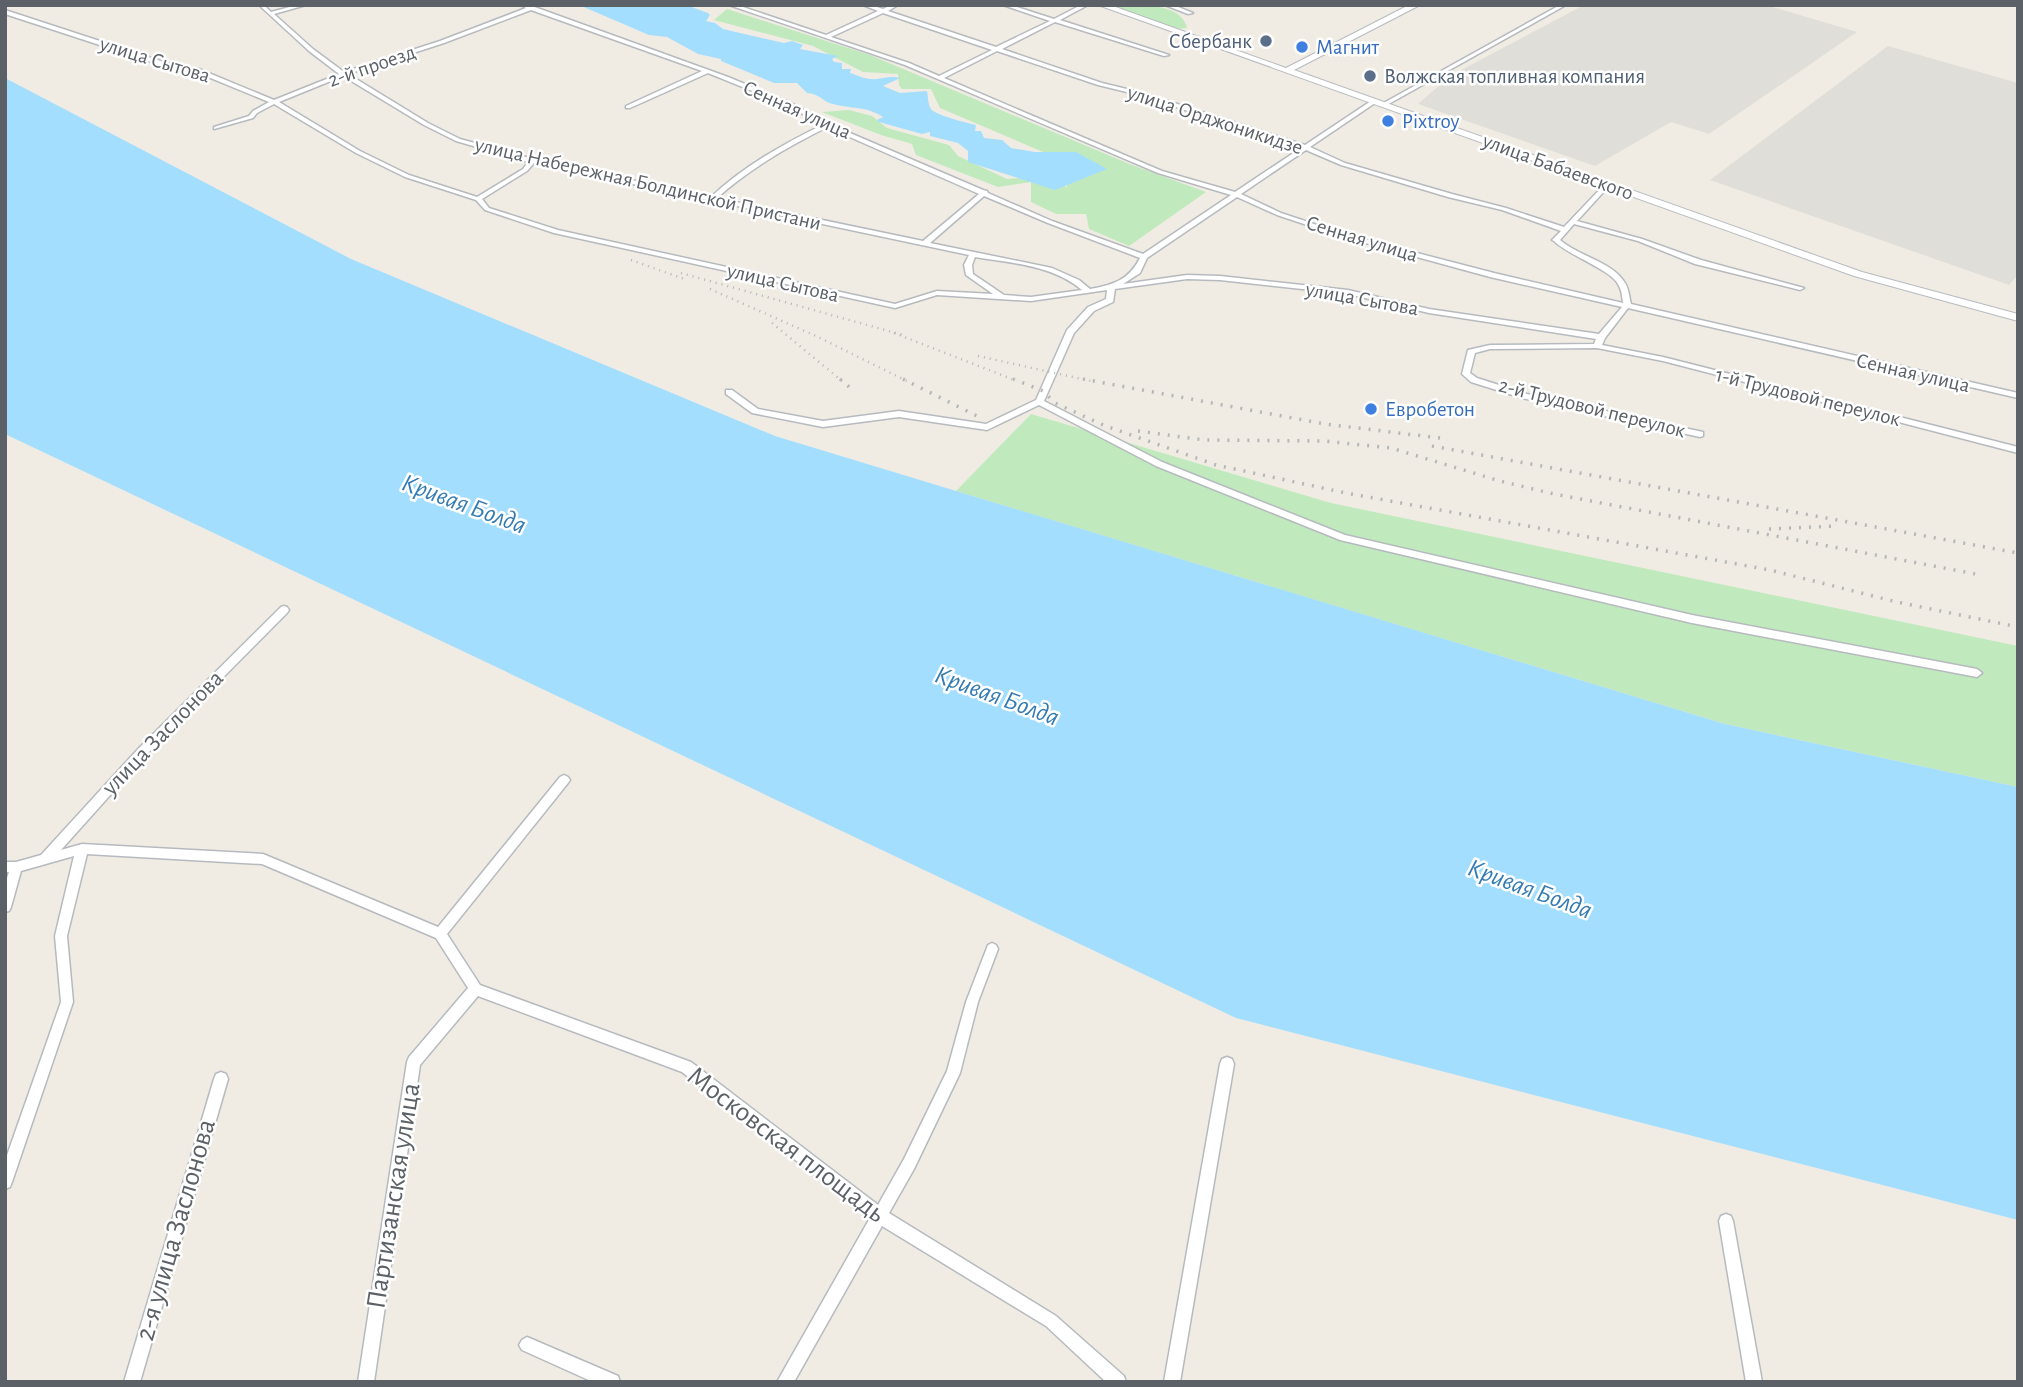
<svg xmlns="http://www.w3.org/2000/svg" width="2023" height="1387" font-family="'Alegreya Sans',sans-serif">
<rect width="100%" height="100%" fill="#f0ece3"/>
<!-- industrial -->
<g fill="#e0ded8">
<polygon points="1584,5 1766,5 1857,32 1709,134 1671,122 1595,166 1418,104 1450,76"/>
<polygon points="1888,46 2018,83 2018,275 2009,285 1710,180"/>
</g>
<!-- green -->
<g fill="#c0eabd">
<path d="M1108,5C1131,5 1181,0 1187,28L1175,29Z"/>
<polygon points="727,9 870,55 1132,165 1206,192 1129,246 1089,229 1086,214 1056,214 1031,202 1031,182 998,187 916,155 912,144 881,135 822,112 849,110 872,116 887,128 949,145 958,156 1007,179 1037,177 1067,187 1069,163 940,108 931,89 902,89 899,85 898,74 863,72 813,46 714,20"/>
<polygon points="1031,414 1331,503 2018,646 2018,787 1725,724 956,491"/>
</g>
<!-- water -->
<g fill="#a4deff">
<path d="M579,5H686L708,13L710,15L706,21L715,23L723,29L784,43L792,41L803,45L800,49L838,56L832,59L834,62L842,63V69H851L850,73C856,75 865,79 871,79C882,80 889,75 900,78L883,86L900,93L927,91C928,96 928,105 931,109C935,115 967,123 976,125L975,131H981L984,138L1002,140L1011,148L1035,152H1076L1107,169L1055,190L968,162V151L958,143L930,136V132L922,134L879,122L877,120L883,117C867,106 850,109 833,104C821,101 821,94 807,93L797,83H774L721,61V59L698,54L667,37L649,35Z"/>
<polygon points="5,78 351,259 775,436 1725,724 2018,787 2018,1220 1236,1018 5,434"/>
</g>
<g fill="none" stroke-linecap="round" stroke-linejoin="round">
<!-- street casing -->
<g stroke="#b6babf" stroke-width="3">
<g id="street">
<path d="M259,5H264L271,12L297,5H306L274,14L313,49L344,72L440,41L526,8L521,5H529L728,77L791,103L829,124L983,190L987,191L988,193L1052,221L1143,254L1231,195L1158,173L905,65L729,5H737L826,35L878,11L863,5H871L883,9L891,5H898L888,11L996,47L1050,21L1003,5H1011L1054,19L1081,5H1088L1060,20L1169,55L1164,56L1055,22L1002,49L1102,83L1143,93L1305,145L1371,101H1375V103L1310,147L1345,163L1452,194L1506,208L1564,227L1605,184H1609V186L1577,221L1642,239L1701,260L1804,288L1800,290L1695,264L1638,241L1574,224L1560,240C1578,256 1613,262 1625,283C1629,289 1629,297 1631,304L2018,393V398L1628,308L1605,338L1602,345L1663,357L2018,447V453L1663,361L1597,348L1490,349L1475,353L1470,373L1477,378L1527,394L1703,432V436L1700,437L1522,398L1471,382L1462,374L1468,350L1490,345L1594,344L1596,339L1429,313L1348,294L1220,280L1187,279L1115,289L1113,302L1094,311L1074,333L1044,401L1162,462L1345,535L1692,615L1977,669L1982,673L1977,677L1692,623L1340,540L1156,466L1039,405L987,430L899,417L823,427L752,413L726,394V390H732L758,409L823,421L899,411L986,424L1036,400L1067,330L1088,307L1106,299L1107,290L1031,301L937,295L895,308L554,233L485,210L476,200L405,177L356,153L274,104L257,113L253,118L214,129V127L249,116L253,111L269,102L196,72L167,67L5,14V10L170,64L199,69L274,100L339,74L309,51ZM531,10L702,71L626,106V108H630L708,73L787,105L822,125C782,145 744,166 711,197L533,159L460,139L428,123L348,74L444,43ZM883,13L992,50L939,76L909,63L831,37ZM997,51L1098,85L1139,95L1301,148L1235,192L1162,171L944,78ZM343,76L424,125L456,141L528,162L523,169L477,197L409,175L360,151L279,102ZM827,127L979,194L923,241L717,198C750,168 788,147 827,127ZM1306,150L1341,165L1448,197L1502,210L1561,231L1552,240L1554,241C1569,256 1613,270 1619,286C1622,291 1622,297 1623,303L1494,273L1344,234L1281,213L1241,194ZM534,163L969,255L964,265L966,275L993,294L937,291L895,304L558,230L489,208L482,199L527,171ZM984,196L1048,223L1140,258C1129,280 1113,285 1090,289L1079,280L1052,268L930,243ZM1237,197L1277,215L1340,236L1490,277L1622,307L1599,334L1429,309L1348,290L1220,276L1187,275L1123,284L1140,273L1147,258ZM975,257C1011,263 1053,265 1082,290L1031,297L1004,295L973,274L972,265Z"/>
<polygon points="1165,5 1173,5 1193,13 1188,14"/>
<polygon points="1560,5 1566,5 1385,106 1380,105"/>
<polygon points="284,606 287,607 289,610 287,613 147,754 61,850 82,844 263,854 438,927 560,777 564,775 568,777 570,780 568,783 447,934 480,985 691,1062 878,1205 904,1159 947,1071 966,1002 988,945 992,943 996,945 998,949 978,1002 960,1073 914,1169 889,1213 1056,1316 1124,1376 1126,1382 1106,1382 1046,1326 882,1226 794,1382 777,1382 870,1218 682,1072 478,996 420,1065 374,1382 358,1382 407,1062 409,1057 468,988 436,938 262,864 87,854 67,936 73,1002 12,1182 10,1187 5,1189 5,1161 61,1002 55,936 74,856 21,871 11,907 9,911 5,912 5,884 9,872 5,872 5,862 16,862 41,855 139,748 281,607"/>
<polygon points="1227,1057 1232,1059 1234,1064 1180,1382 1164,1382 1220,1064 1222,1059"/>
<polygon points="221,1072 226,1074 228,1079 140,1382 124,1382 214,1079 216,1074"/>
<polygon points="1726,1214 1731,1216 1733,1221 1762,1382 1746,1382 1719,1221 1721,1216"/>
<polygon points="527,1337 618,1376 620,1382 593,1382 522,1350 519,1345 522,1340"/>
</g>
</g>
<!-- secondary casing -->
<g stroke="#b7bbc1" stroke-width="2">
<polygon id="secondary" points="1098,5 1110,5 1286,68 1409,5 1420,5 1294,70 1862,272 2018,314 2018,321 1854,276"/>
</g>
<!-- street -->
<use href="#street" fill="#fff" fill-rule="evenodd"/>
<!-- secondary -->
<use href="#secondary" fill="#fff" fill-rule="evenodd"/>
<!-- rail-far1 -->
<g stroke="#b5b6b7" stroke-width="2.5" stroke-dasharray="1 5" stroke-linecap="butt">
<polyline points="631,260 687,280"/>
<polyline points="681,273 903,335"/>
<polyline points="710,289 816,336 907,381"/>
<polyline points="772,323 842,381"/>
<polyline points="894,333 1017,381"/>
<polyline points="978,356 1091,381"/>
</g>
<!-- rail -->
<g stroke="#b5b6b7" stroke-width="3.5" stroke-dasharray="2 8" stroke-linecap="butt">
<polyline points="840,379 855,392"/>
<polyline points="903,379 983,419"/>
<polyline points="1013,379 1043,391 1055,403 1103,425 1216,465 1346,493 1770,570 1897,602 2018,627"/>
<polyline points="1083,379 1325,424 1448,439"/>
<polyline points="1138,431 1204,440 1324,441 1391,448 1500,481 1554,494 1981,575"/>
<polyline points="1432,446 2018,553"/>
<polyline points="1769,529 1836,526"/>
</g>
</g>
<!-- markers -->
<g fill="#5c6f8a" stroke="#fff" stroke-width="2.5">
<circle cx="1266" cy="41" r="7"/>
<circle cx="1370" cy="76" r="7"/>
</g>
<g fill="#3f7fe0" stroke="#fff" stroke-width="2.5">
<circle cx="1302" cy="47" r="7"/>
<circle cx="1388" cy="121" r="7"/>
<circle cx="1371" cy="409" r="7"/>
</g>
<g text-anchor="middle" dominant-baseline="central" stroke-width="5" stroke-linejoin="round" paint-order="stroke">
<!-- far-service labels -->
<g font-size="21" fill="#4e5e75" stroke="#fff" text-anchor="end">
<text x="1252" y="41">Сбербанк</text>
<text x="1384" y="76" text-anchor="start">Волжская топливная компания</text>
</g>
<!-- far-shop labels -->
<g font-size="21" fill="#366cbe" stroke="#fff" text-anchor="start">
<text x="1316" y="47">Магнит</text>
<text x="1402" y="121">Pixtroy</text>
<text x="1385" y="409">Евробетон</text>
</g>
<!-- far-street labels -->
<g font-size="21" fill="#5b6166" stroke="#fff">
<text transform="translate(155 60) rotate(17)">улица Сытова</text>
<text transform="translate(372 66) rotate(-19)">2-й проезд</text>
<text transform="translate(797 110) rotate(24)">Сенная улица</text>
<text transform="translate(1215 120) rotate(18)">улица Орджоникидзе</text>
<text transform="translate(1558 167) rotate(20)">улица Бабаевского</text>
<text transform="translate(648 184) rotate(13)">улица Набережная Болдинской Пристани</text>
<text transform="translate(1362 239) rotate(17)">Сенная улица</text>
<text transform="translate(783 283) rotate(13)">улица Сытова</text>
<text transform="translate(1362 299) rotate(10)">улица Сытова</text>
<text transform="translate(1913 373) rotate(13)">Сенная улица</text>
<text transform="translate(1808 397) rotate(14)">1-й Трудовой переулок</text>
<text transform="translate(1592 408) rotate(14)">2-й Трудовой переулок</text>
</g>
<!-- street labels -->
<g font-size="24" fill="#5b6166" stroke="#fff">
<text transform="translate(163 733) rotate(-46)">улица Заслонова</text>
</g>
<!-- water labels -->
<g font-size="26" font-style="italic" fill="#337bb3" stroke="#fff">
<text transform="translate(464 504) rotate(20)">Кривая Болда</text>
<text transform="translate(997 696) rotate(20)">Кривая Болда</text>
<text transform="translate(1530 889) rotate(20)">Кривая Болда</text>
</g>
<!-- near-street labels -->
<g font-size="28" fill="#5b6166" stroke="#fff">
<text transform="translate(786 1145) rotate(37)">Московская площадь</text>
<text transform="translate(394 1196) rotate(-81)">Партизанская улица</text>
<text transform="translate(176 1230) rotate(-74)">2-я улица Заслонова</text>
</g>
</g>
<!-- border -->
<rect width="2023" height="1387" fill="none" stroke="#5b6166" stroke-width="14"/>
</svg>
